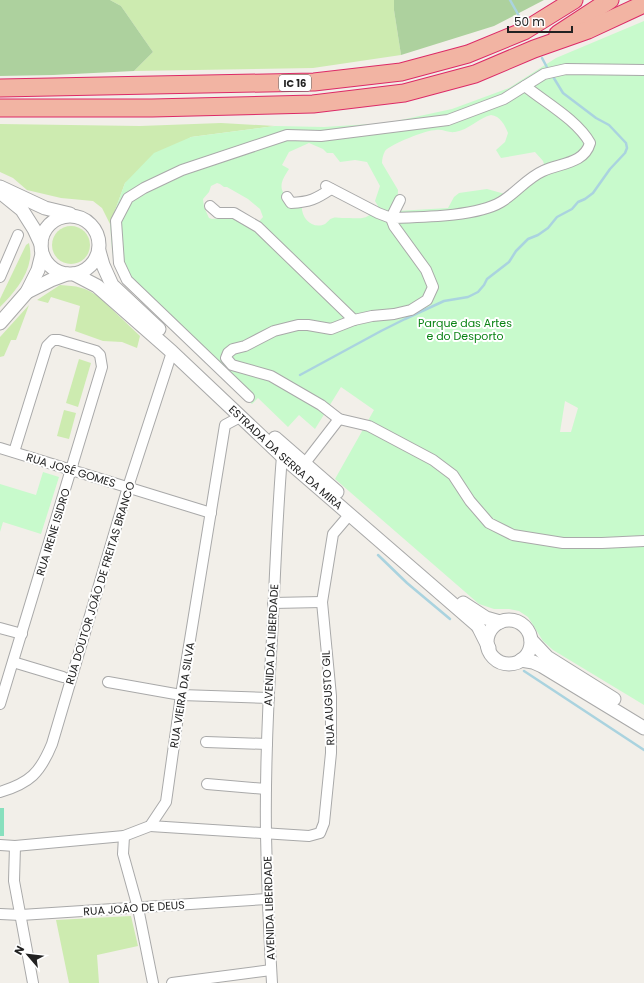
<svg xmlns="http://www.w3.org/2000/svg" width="644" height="983" font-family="Poppins,sans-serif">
<rect width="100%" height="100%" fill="#f2efe9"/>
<!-- grass -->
<g fill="#cdebb0">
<polygon points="110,0 394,0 394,10 401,55 313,68 134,71 153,52 121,6"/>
<polygon points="221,123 275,126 191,137 125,183 110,224 102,208 93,201 61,198 27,190 13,178 0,172 0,124 140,126"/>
<circle cx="71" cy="245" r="19"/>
<path d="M29,243C30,248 31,254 30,259C27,278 13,294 0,307V299L26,245Z"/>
<path d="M60,285C77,286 85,287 99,297L140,336L137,348L122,342L103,341L75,331L80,306L51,297L48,303L37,300Z"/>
<polygon points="29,305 16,340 11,340 4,356 0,357 0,337"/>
<polygon points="79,359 91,363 78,407 66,403"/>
<polygon points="64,410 76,413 69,439 57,436"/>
<polygon points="131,916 138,946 97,955 99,983 69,983 56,920"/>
</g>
<!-- forest -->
<g fill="#add19e">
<polygon points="0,0 110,0 121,6 153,52 134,71 53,75 0,76"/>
<polygon points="394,0 544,0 494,26 401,55 394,10"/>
</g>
<!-- park -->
<g fill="#c8facc" fill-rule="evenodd">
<path d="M644,21V705L553,650L543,641L528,617L519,611L509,609H494L479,604L335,479L374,410L341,387L315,429L299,415L288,427L258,398L252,404L124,283L115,265L112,250L110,224L125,183L154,153L191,137L275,126L324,127L387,123L452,109L509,88L556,58ZM491,115C500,116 505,125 508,133L505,142L496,150L501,158L535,152L543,161L544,164C529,173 519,184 505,194L487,189L459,193L454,197L448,208L397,211L398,190L382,163C382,159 383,155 385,151C391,144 426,130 436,130C443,129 448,133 455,132C469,130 478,118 491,115ZM309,143L323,149L327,153H333L340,162L355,160L367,162L380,186L375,201L378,206C366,223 360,217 342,218C339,218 336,217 333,218C329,219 328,222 325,224C312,230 300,217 302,204L284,194C278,185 284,177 289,169L282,165L289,152ZM217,183L220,184L224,187H227L248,199L260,209L263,217L254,227L230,217L212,219L209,218L204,207L203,199L209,192L211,186ZM565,401L578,408L571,432H560Z"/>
<polygon points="43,472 59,477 41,534 3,522 0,532 0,484 36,495"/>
</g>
<!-- pitch -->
<rect fill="#88e0be" x="0" y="808" width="4" height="28"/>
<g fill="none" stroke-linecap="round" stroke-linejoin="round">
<!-- stream -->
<g stroke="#aad3df" stroke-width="2.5">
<polyline points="510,0 519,16"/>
<polyline points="542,58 549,71"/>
<polyline points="300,375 381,331 405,319 444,301 468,297 478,292 484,285 487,279 509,262 516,251 528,239 538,235 548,228 557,217 572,209 578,202 585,199 593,193 610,169 625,153 627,148 626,143 609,125 596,118 563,93 552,75"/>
<polyline points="378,555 407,583 450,619"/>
<polyline points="524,671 644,750"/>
</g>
<!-- minor casing -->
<g stroke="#a9a9a9" stroke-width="12">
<g id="minor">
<path d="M525,86C546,103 577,120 590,143C584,164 560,163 543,171C527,178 516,193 501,202C476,217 420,217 391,218L394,226L426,270L433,287L427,300L411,310L394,314L372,316L354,320L331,329L308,325H298L274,331L245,346L233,349L228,353L226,358L232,365L271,376L321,405L339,419L369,426L433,460L453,475L470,501L489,523L513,535L563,543H602L644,541"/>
<polyline points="326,186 378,213 391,218 400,200"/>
<path d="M287,197L291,203C310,202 316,199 331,189"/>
<polyline points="210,206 218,213 234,213 258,227 354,320"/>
<polyline points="0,277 18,235"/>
<polyline points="249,397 127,280 119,263 116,221 128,198 144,188 182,170 287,135 321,136 448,120 504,99 544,74 566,69 644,70"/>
<polyline points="0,448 211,513"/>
<polyline points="305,463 339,419"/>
<polyline points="273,603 322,602"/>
<polyline points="0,628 22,634"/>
<polyline points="13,662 63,677"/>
<polyline points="108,682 181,695 269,698"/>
<polyline points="0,704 102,367 100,355 96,351 59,340 53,340 47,346 14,452"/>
<polyline points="206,742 267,744"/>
<polyline points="207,784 266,789"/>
<path d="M0,792C30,783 40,773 52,744L128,487L172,352"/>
<polyline points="150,826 309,836 320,833 324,823 331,753 331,696 322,602 333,534 350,514"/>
<polyline points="124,836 123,854 138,908 153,983"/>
<polyline points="0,845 15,846 124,836 150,826 166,802 181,695 225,425 240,417"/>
<polyline points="15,846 14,881 33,983"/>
<polyline points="0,914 21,915 267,899"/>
<polyline points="172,983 271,970"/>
<path d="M272,983C269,934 267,884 266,835C265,769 268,703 272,638C275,577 277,517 282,456"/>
</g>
</g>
<!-- tertiary casing -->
<g stroke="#a9a9a9" stroke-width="15">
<g id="tertiary">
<polyline points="0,187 45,208 70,214"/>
<polyline points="1,193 22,210 34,229 41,244"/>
<circle cx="70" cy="245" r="29"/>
<polyline points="99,251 103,265 112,285 159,329"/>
<path id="s1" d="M74,274L97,286L172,352L282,456L477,625L479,628L489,648"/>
<polyline points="27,292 51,280 67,274"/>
<polyline points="0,323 27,292 38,270 42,254"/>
<polyline points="275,438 337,492"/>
<polyline points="463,603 486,618 500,622"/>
<circle cx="509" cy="642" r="22"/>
<polyline points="531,640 547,657 614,699"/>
<polyline points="521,660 533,662 542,666 644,728"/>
</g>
</g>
<!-- trunk casing -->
<g stroke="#dc2a67" stroke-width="19">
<g id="trunk">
<polyline points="558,34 610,0"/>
<polyline points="0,88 314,82 401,72 468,54 524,31 574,0"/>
<polyline points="0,108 152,108 313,104 404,93 475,74 534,49 588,30 644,4"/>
</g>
</g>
<!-- minor -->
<use href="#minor" stroke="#fff" stroke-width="10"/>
<!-- tertiary -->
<use href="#tertiary" stroke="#fff" stroke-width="13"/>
<!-- trunk -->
<use href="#trunk" stroke="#f2b4a3" stroke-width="17"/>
</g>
<g text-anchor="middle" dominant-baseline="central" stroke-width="4" stroke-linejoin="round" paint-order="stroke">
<!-- shield labels -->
<rect fill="#fff" stroke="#646464" stroke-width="1" x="279" y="75" width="32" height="16" rx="3"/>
<g font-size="10" font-weight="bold" fill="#222">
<text x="295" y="83">IC 16</text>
</g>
<!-- park labels -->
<g font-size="11" fill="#0c8416" stroke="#fff">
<text x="465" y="323">Parque das Artes<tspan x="465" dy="13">e do Desporto</tspan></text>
</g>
<!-- street labels -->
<g font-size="11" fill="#222" stroke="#fff">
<text stroke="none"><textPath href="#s1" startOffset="281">ESTRADA DA SERRA DA MIRA</textPath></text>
<text transform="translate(71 470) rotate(17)">RUA JOSÉ GOMES</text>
<text transform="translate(53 532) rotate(-73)">RUA IRENE ISIDRO</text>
<text transform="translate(100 583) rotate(-73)">RUA DOUTOR JOÃO DE FREITAS BRANCO</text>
<text transform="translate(271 645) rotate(-87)">AVENIDA DA LIBERDADE</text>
<text transform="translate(182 695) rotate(-81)">RUA VIEIRA DA SILVA</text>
<text transform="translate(328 698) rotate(-93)">RUA AUGUSTO GIL</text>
<text transform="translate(134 908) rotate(-4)">RUA JOÃO DE DEUS</text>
<text transform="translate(269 908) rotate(-92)">AVENIDA LIBERDADE</text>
</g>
</g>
<!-- north arrow -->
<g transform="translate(28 955) rotate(298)" stroke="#ffffff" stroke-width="3" paint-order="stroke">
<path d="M0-3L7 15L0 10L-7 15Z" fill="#222222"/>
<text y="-6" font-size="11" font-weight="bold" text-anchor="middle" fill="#222222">N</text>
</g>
<!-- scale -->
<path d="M508 26v6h64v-6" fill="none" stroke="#222222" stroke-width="2"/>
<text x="514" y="26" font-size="12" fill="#222222" stroke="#ffffff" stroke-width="3" paint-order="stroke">50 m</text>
</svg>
